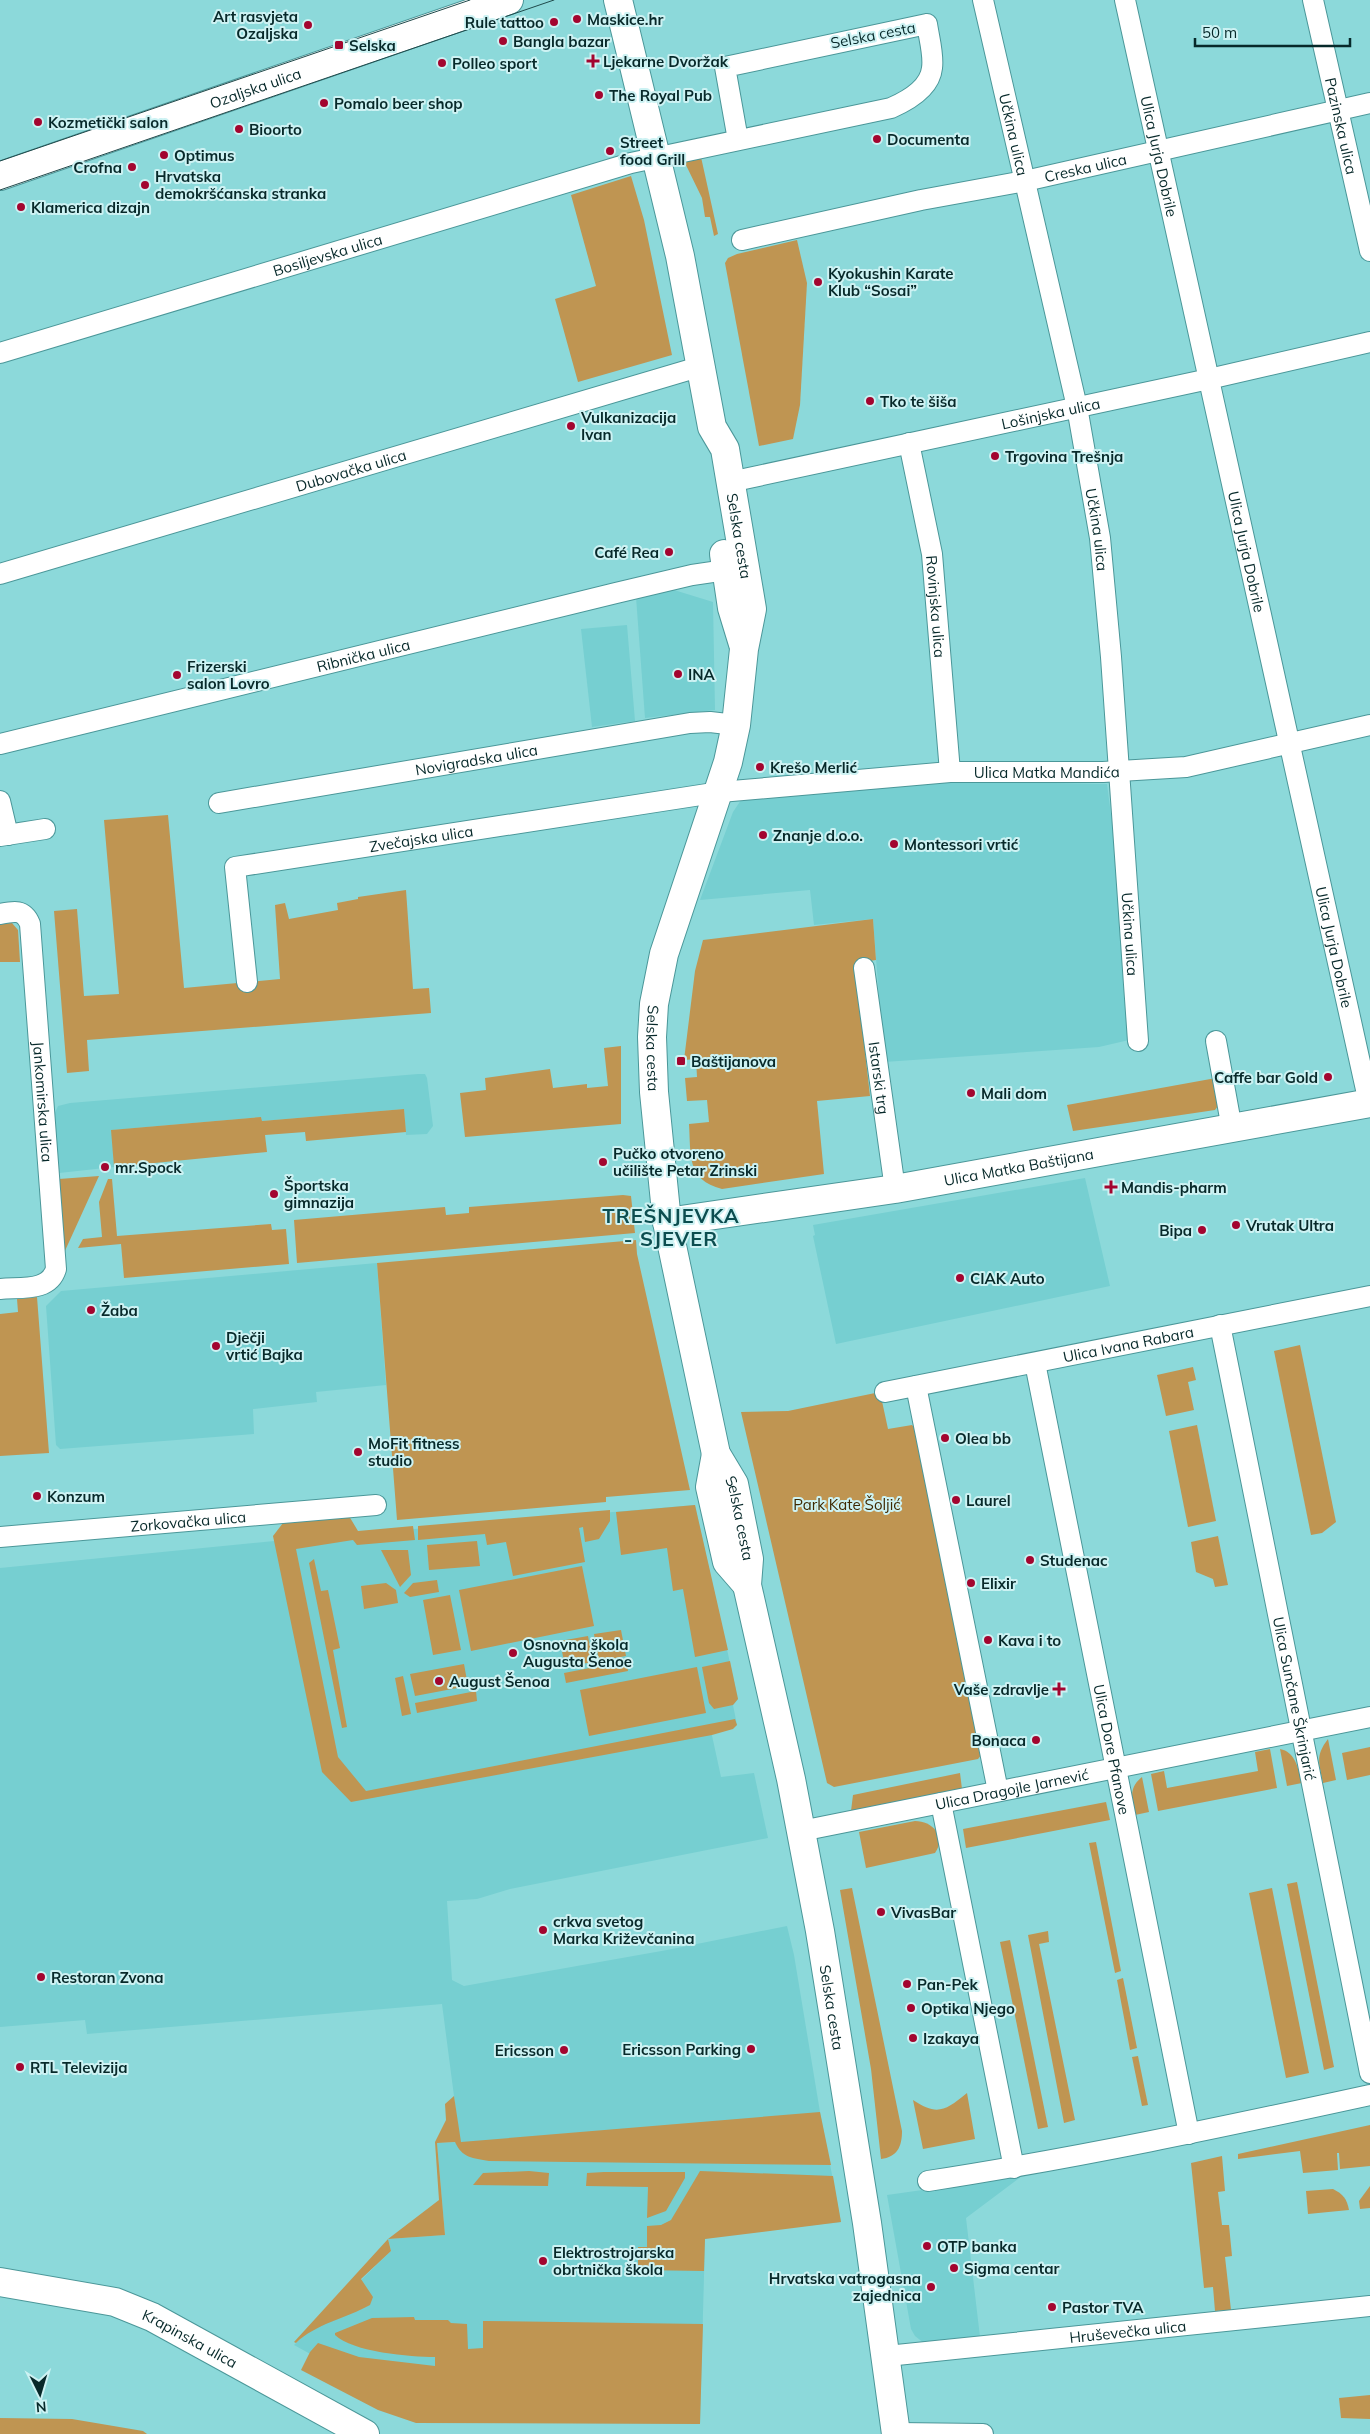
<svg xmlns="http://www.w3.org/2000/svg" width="1370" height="2434" font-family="Mulish,sans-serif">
<rect width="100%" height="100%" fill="#8cd9da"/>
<!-- built -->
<g fill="#76cfd1">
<polygon points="674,590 713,602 715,710 645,718 636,597"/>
<polygon points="627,625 635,721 592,727 581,629"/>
<polygon points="953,781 1107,784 1114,838 1129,1040 1099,1047 884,1062 873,919 814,925 810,890 700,900 733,812 741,800 748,797"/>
<polygon points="418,1074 425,1074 427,1078 433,1126 427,1134 406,1135 404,1109 262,1121 261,1117 112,1130 114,1167 59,1173 54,1115 58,1106 70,1103"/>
<polygon points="1085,1178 1110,1286 836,1344 813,1236 815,1235 813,1225"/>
<polygon points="377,1263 386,1385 316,1392 317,1402 253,1409 254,1434 60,1449 56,1445 46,1306 61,1291"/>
<polygon points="695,1505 738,1699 733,1705 737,1725 711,1731 721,1777 754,1773 768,1838 510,1889 477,1899 447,1901 452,1980 464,1986 667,1950 787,1926 794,1955 820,2112 841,2222 716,2236 705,2239 700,2424 434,2422 294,2345 391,2251 388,2239 445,2235 437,2143 460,2142 442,2004 87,2034 85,2020 0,2027 0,1568 274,1541"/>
<polygon points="1022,2176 966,2218 980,2337 925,2344 915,2336 911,2329 887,2195"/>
</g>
<!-- green -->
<g fill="#bf9552">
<polygon points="701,157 718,234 714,236 710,217 705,217 702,198 684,161"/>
<polygon points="631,176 644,220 672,355 578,382 555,299 596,286 571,195"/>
<polygon points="797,240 807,283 800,405 793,439 759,446 725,263 728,258 737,254"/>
<polygon points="168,815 184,988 280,979 275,905 285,903 289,919 338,910 337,903 358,899 358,897 406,890 413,989 429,988 431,1013 87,1040 89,1071 67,1073 54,911 77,909 84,996 119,994 104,820"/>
<path d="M873,919L876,960L855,963L870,1096L817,1101L824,1174L722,1189C686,1180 691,1154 689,1124L709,1122L707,1100L687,1101L685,1078L697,1077L696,1059L684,1060L695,971L703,940Z"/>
<polygon points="12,923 18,930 20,962 0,962 0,924"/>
<polygon points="621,1046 621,1124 465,1137 460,1093 486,1090 485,1078 550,1069 553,1088 587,1084 587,1088 608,1086 604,1048"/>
<polygon points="1216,1078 1218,1106 1215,1110 1073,1131 1067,1105"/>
<polygon points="404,1109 406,1132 306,1141 305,1132 265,1135 267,1152 114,1167 111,1130 261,1117 262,1121"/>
<polygon points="99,1176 64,1253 59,1179"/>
<polygon points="108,1179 112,1179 117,1236 271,1224 272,1230 286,1229 289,1264 124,1278 121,1244 78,1248 83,1239 102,1237 99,1202"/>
<polygon points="623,1195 631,1196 635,1233 297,1263 294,1220 445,1207 446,1215 469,1213 469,1207"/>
<polygon points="636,1240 637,1254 690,1490 606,1497 606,1502 397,1520 377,1263"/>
<polygon points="37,1297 49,1453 0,1456 0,1314 18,1312 17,1299"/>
<polygon points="1300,1345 1336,1522 1322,1533 1311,1535 1274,1351"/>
<polygon points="1193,1367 1196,1380 1188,1382 1194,1410 1166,1416 1157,1375"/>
<polygon points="880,1392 888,1429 912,1425 916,1430 982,1754 978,1759 834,1787 827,1783 741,1412 788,1411"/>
<polygon points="1197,1425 1216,1521 1188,1527 1169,1431"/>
<polygon points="695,1505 728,1650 695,1657 683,1589 673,1591 667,1548 621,1555 616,1512"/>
<polygon points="610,1510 610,1521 599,1539 585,1542 583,1527 579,1528 585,1562 513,1576 506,1542 487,1545 485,1534 418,1540 418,1526"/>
<polygon points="349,1516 358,1531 413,1526 415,1540 357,1545 353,1540 296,1549 338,1757 366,1791 735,1719 737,1725 733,1729 712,1735 351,1802 322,1772 273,1536 283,1523"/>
<polygon points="1218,1536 1228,1585 1215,1587 1213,1579 1196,1572 1191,1542"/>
<polygon points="477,1541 480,1566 429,1570 427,1545"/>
<polygon points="381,1550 408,1550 411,1575 400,1587"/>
<polygon points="314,1559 321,1591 328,1590 340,1648 333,1650 347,1727 342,1728 309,1563"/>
<polygon points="582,1566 594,1626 471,1651 459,1590"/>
<polygon points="437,1580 439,1592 410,1597 404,1593 413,1583"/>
<polygon points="386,1583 396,1590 398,1603 364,1609 361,1586"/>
<polygon points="450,1595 461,1650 433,1655 423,1600"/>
<polygon points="621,1630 626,1656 599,1661 594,1634"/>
<polygon points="588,1636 593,1662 565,1667 560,1641"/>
<polygon points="626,1661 628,1671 566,1683 564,1673"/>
<polygon points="730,1661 738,1699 733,1705 714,1709 709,1703 702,1667"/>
<polygon points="464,1664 468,1686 415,1696 410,1674"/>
<polygon points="697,1667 706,1713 589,1736 580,1690"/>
<polygon points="403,1676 411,1714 402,1716 395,1678"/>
<polygon points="476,1691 477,1701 417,1713 415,1703"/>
<path d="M1328,1739L1336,1780L1323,1783C1319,1763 1315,1756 1328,1739Z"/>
<polygon points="1370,1747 1370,1775 1347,1780 1342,1753"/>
<polygon points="1270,1749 1277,1788 1158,1811 1151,1774 1164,1771 1167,1788 1258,1771 1255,1752"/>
<path d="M1280,1749C1296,1752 1298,1769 1302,1783L1287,1786Z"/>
<polygon points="960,1773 962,1789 851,1811 853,1795"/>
<path d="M1142,1777L1149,1812L1135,1815C1132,1800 1128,1788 1142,1777Z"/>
<polygon points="1106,1802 1110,1820 966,1848 963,1829"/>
<path d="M915,1821C932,1821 947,1836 935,1853L866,1868L859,1832Z"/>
<polygon points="1096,1842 1121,1971 1115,1973 1089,1843"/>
<polygon points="1297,1882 1334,2067 1324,2070 1287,1884"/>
<path d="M852,1888L902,2131C902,2147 897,2157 881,2159L871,2069L840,1890Z"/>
<polygon points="1272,1888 1309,2073 1286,2078 1249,1893"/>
<polygon points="1048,1931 1049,1942 1039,1944 1075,2120 1064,2123 1028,1935"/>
<polygon points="1010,1940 1048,2127 1038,2129 1000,1942"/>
<polygon points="1123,1978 1137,2048 1130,2050 1117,1980"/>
<polygon points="1138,2056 1148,2105 1142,2106 1132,2057"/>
<path d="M967,2093L975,2139L923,2149L913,2100C937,2116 945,2111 967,2093Z"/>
<path d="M454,2096L461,2142L820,2112L831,2165L489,2161C473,2158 462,2158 455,2142L437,2143L445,2235L388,2239L391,2251L361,2279L373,2297L370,2305C347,2318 315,2324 296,2343L294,2342L388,2239L439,2200L435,2142L446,2120L445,2104Z"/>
<polygon points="1370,2125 1370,2166 1340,2169 1339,2153 1337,2153 1338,2170 1303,2173 1300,2151 1238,2159 1238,2154"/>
<polygon points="1222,2156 1225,2191 1218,2192 1222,2225 1229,2225 1232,2256 1225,2257 1231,2310 1215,2311 1213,2287 1204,2288 1191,2163"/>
<polygon points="529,2171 549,2173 548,2186 473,2185 483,2173"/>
<polygon points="700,2171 833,2176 841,2222 705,2239 704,2271 638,2270 638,2247 647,2247 647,2226 661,2225 671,2220"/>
<polygon points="604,2172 685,2172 685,2178 666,2211 647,2218 648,2187 586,2186 587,2173"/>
<polygon points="1370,2186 1370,2208 1360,2209 1359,2201"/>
<path d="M1333,2189C1343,2194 1347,2199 1349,2210L1308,2214L1306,2191Z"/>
<path d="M414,2317L415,2320H448L451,2323L467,2324L468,2349L483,2348V2321L703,2324L700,2424L416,2423L378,2410L301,2370L310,2352L318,2343L359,2357L435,2366V2357C411,2357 352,2352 335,2335V2333L372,2318Z"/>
<polygon points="1370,2395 1370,2419 1341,2418 1339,2398"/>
<polygon points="0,2418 72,2419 143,2431 147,2434 0,2434"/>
</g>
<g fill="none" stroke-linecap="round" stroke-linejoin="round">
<!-- street casing -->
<g stroke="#4b9799" stroke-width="22">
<g id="street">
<path id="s1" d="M983,0L1077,407L1100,538L1111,657L1138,1041"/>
<path id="s2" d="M1125,0L1369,1103"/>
<path id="s3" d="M1313,0L1370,251"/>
<path id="s4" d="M742,240L921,200L1025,181L1370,103"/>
<path id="s5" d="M0,353L631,163L891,108C907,101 930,88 932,68C934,55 929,38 927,24L725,67L738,140"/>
<path id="s6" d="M909,443L932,554L950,772"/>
<path id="s7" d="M730,482L1209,379L1370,342"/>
<path id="s8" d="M0,574L702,366"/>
<path id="s9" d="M0,744L616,593L692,575L726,570"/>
<polyline points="0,801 8,835"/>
<path id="s10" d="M219,803L690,723L710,722L736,725"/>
<polyline points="0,836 45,829"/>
<path id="s11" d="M0,914C14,911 24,909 30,924L56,1269C49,1292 21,1287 0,1289"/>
<path id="s12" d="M864,968L895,1189"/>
<path id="s13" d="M247,982L235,867L720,792L950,772H1103L1186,767L1370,725"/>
<polyline points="1216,1041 1232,1129"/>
<path id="s14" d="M1220,1325L1370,2073"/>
<path id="s15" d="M1035,1363L1189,2134"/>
<polyline points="916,1386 998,1791"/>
<path id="s16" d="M885,1392L1370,1296"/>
<path id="s17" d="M0,1537L376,1505"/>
<polyline points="941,1803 1014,2168"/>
<path id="s18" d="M801,1831L1370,1717"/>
<path d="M928,2181C1077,2158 1223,2127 1370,2095"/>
<path id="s19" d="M887,2356L1370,2306"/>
<polyline points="896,2433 983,2434"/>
</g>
</g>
<!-- secondary casing -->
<g stroke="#4b9799" stroke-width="30">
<g id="secondary">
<path id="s20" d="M618,0L680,256L712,427L725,449L752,609L744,649L736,725L728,762L664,954L654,1004L652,1037L654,1092L667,1222L716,1454L734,1484L749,1559L747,1585L791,1779L820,1931L867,2223L896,2434"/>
<path id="s21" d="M0,176L509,0"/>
<polyline points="724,554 732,608 743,644"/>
<path id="s22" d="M667,1222L895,1189L1370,1103"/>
<polyline points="716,1454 710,1487 727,1562 747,1585"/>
<path id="s23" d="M0,2282L115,2302L152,2317L365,2434"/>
</g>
</g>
<!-- street -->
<use href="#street" stroke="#fff" stroke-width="20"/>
<!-- secondary -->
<use href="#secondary" stroke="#fff" stroke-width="28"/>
<!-- tram -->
<g stroke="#1f494a" stroke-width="1">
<polyline points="0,161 470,0"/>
<polyline points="0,190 554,0"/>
</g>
</g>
<!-- markers -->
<g fill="#a3052f" stroke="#cdf2f3" stroke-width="2">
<circle cx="577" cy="19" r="5"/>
<circle cx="554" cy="22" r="5"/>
<circle cx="308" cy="25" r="5"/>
<circle cx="503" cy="41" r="5"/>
<rect x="334" y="40" width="10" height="10" rx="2.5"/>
<path d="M590.5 53.5h5v5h5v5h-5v5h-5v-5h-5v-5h5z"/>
<circle cx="442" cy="63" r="5"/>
<circle cx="599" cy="95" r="5"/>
<circle cx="324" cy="103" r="5"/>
<circle cx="38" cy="122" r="5"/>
<circle cx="239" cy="129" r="5"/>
<circle cx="877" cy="139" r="5"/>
<circle cx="610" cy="151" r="5"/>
<circle cx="164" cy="155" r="5"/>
<circle cx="132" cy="167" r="5"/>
<circle cx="145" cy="185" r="5"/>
<circle cx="21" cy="207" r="5"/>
<circle cx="818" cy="282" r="5"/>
<circle cx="870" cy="401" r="5"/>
<circle cx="571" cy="426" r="5"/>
<circle cx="995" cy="456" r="5"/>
<circle cx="669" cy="552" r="5"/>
<circle cx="678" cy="674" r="5"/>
<circle cx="177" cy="675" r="5"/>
<circle cx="760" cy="767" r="5"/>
<circle cx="763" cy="835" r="5"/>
<circle cx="894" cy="844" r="5"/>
<rect x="676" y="1056" width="10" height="10" rx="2.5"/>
<circle cx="1328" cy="1077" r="5"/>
<circle cx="971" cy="1093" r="5"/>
<circle cx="603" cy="1162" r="5"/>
<circle cx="105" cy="1167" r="5"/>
<path d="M1108.5 1179.5h5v5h5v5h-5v5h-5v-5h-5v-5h5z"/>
<circle cx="274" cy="1194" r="5"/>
<circle cx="1236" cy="1225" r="5"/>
<circle cx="1202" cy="1230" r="5"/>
<circle cx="960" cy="1278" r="5"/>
<circle cx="91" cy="1310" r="5"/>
<circle cx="216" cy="1346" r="5"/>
<circle cx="945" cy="1438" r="5"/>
<circle cx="358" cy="1452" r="5"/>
<circle cx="37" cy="1496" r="5"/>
<circle cx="956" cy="1500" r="5"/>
<circle cx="1030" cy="1560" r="5"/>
<circle cx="971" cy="1583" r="5"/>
<circle cx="988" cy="1640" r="5"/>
<circle cx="513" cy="1653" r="5"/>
<circle cx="439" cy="1681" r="5"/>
<path d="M1056.5 1681.5h5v5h5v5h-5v5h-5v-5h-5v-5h5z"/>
<circle cx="1036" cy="1740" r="5"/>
<circle cx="881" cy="1912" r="5"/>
<circle cx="543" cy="1930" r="5"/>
<circle cx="41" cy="1977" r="5"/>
<circle cx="907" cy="1984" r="5"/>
<circle cx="911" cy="2008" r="5"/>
<circle cx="913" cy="2038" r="5"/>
<circle cx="751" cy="2049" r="5"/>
<circle cx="564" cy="2050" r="5"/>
<circle cx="20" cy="2067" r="5"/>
<circle cx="927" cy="2246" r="5"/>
<circle cx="543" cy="2261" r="5"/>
<circle cx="954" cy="2268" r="5"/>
<circle cx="931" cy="2287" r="5"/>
<circle cx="1052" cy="2307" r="5"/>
</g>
<g text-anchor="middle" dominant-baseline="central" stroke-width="4" stroke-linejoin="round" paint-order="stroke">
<!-- poi labels -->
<g font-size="15" font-weight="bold" fill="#07292a" stroke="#cdf2f3" text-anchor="start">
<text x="298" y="16" text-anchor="end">Art rasvjeta<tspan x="298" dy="17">Ozaljska</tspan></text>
<text x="587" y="19">Maskice.hr</text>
<text x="544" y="22" text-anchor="end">Rule tattoo</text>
<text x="513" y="41">Bangla bazar</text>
<text x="349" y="45">Selska</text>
<text x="603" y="61">Ljekarne Dvoržak</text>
<text x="452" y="63">Polleo sport</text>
<text x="609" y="95">The Royal Pub</text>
<text x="334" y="103">Pomalo beer shop</text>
<text x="48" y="122">Kozmetički salon</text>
<text x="249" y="129">Bioorto</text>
<text x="887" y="139">Documenta</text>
<text x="620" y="142">Street<tspan x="620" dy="17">food Grill</tspan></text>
<text x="174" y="155">Optimus</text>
<text x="122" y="167" text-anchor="end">Crofna</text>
<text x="155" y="176">Hrvatska<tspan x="155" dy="17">demokršćanska stranka</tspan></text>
<text x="31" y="207">Klamerica dizajn</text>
<text x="828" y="273">Kyokushin Karate<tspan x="828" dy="17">Klub “Sosai”</tspan></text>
<text x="880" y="401">Tko te šiša</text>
<text x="581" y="417">Vulkanizacija<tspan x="581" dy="17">Ivan</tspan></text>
<text x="1005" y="456">Trgovina Trešnja</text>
<text x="659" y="552" text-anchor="end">Café Rea</text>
<text x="187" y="666">Frizerski<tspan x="187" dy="17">salon Lovro</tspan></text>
<text x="688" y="674">INA</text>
<text x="770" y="767">Krešo Merlić</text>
<text x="773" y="835">Znanje d.o.o.</text>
<text x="904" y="844">Montessori vrtić</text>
<text x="691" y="1061">Baštijanova</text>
<text x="1318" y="1077" text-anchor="end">Caffe bar Gold</text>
<text x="981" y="1093">Mali dom</text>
<text x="613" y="1153">Pučko otvoreno<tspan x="613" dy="17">učilište Petar Zrinski</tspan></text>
<text x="115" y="1167">mr.Spock</text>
<text x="284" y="1185">Športska<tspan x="284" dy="17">gimnazija</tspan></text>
<text x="1121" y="1187">Mandis-pharm</text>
<text x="1246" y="1225">Vrutak Ultra</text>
<text x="1192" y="1230" text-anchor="end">Bipa</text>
<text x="970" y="1278">CIAK Auto</text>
<text x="101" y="1310">Žaba</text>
<text x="226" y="1337">Dječji<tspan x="226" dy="17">vrtić Bajka</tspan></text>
<text x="955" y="1438">Olea bb</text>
<text x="368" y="1443">MoFit fitness<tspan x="368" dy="17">studio</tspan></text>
<text x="47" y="1496">Konzum</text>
<text x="966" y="1500">Laurel</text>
<text x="1040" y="1560">Studenac</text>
<text x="981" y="1583">Elixir</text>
<text x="998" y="1640">Kava i to</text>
<text x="523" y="1644">Osnovna škola<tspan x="523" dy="17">Augusta Šenoe</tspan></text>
<text x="449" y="1681">August Šenoa</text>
<text x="1049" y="1689" text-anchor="end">Vaše zdravlje</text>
<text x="1026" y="1740" text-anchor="end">Bonaca</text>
<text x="891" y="1912">VivasBar</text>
<text x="553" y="1921">crkva svetog<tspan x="553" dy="17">Marka Križevčanina</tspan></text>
<text x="51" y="1977">Restoran Zvona</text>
<text x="917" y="1984">Pan-Pek</text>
<text x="921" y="2008">Optika Njego</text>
<text x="923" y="2038">Izakaya</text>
<text x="741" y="2049" text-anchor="end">Ericsson Parking</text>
<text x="554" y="2050" text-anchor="end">Ericsson</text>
<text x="30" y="2067">RTL Televizija</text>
<text x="937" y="2246">OTP banka</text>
<text x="553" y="2252">Elektrostrojarska<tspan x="553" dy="17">obrtnička škola</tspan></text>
<text x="964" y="2268">Sigma centar</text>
<text x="921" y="2278" text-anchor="end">Hrvatska vatrogasna<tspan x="921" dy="17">zajednica</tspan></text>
<text x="1062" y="2307">Pastor TVA</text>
</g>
<!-- street labels -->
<g font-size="15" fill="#07292a" stroke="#cdf2f3">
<text transform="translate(873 35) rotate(-11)">Selska cesta</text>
<text stroke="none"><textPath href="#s21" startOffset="270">Ozaljska ulica</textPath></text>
<text stroke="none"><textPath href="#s3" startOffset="129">Pazinska ulica</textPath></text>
<text stroke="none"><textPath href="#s1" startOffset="138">Učkina ulica</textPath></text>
<text stroke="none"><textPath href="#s2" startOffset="160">Ulica Jurja Dobrile</textPath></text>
<text stroke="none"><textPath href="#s4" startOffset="351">Creska ulica</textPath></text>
<text stroke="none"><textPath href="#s5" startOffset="342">Bosiljevska ulica</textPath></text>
<text stroke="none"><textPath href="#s7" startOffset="328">Lošinjska ulica</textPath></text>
<text stroke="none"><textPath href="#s8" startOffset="366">Dubovačka ulica</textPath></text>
<text stroke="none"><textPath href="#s1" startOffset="542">Učkina ulica</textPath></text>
<text stroke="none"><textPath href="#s20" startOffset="551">Selska cesta</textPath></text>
<text stroke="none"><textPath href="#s2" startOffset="565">Ulica Jurja Dobrile</textPath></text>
<text stroke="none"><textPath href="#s6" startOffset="166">Rovinjska ulica</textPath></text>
<text stroke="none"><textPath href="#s9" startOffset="374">Ribnička ulica</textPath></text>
<text stroke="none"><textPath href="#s10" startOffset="261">Novigradska ulica</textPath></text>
<text stroke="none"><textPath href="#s13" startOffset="934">Ulica Matka Mandića</textPath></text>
<text stroke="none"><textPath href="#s13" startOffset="304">Zvečajska ulica</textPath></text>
<text stroke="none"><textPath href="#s1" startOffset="948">Učkina ulica</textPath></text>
<text stroke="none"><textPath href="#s2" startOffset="970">Ulica Jurja Dobrile</textPath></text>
<text stroke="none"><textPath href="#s20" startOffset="1078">Selska cesta</textPath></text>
<text stroke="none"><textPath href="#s12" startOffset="111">Istarski trg</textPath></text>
<text stroke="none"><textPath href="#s11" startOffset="214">Jankomirska ulica</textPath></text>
<text stroke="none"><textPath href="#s22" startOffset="356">Ulica Matka Baštijana</textPath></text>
<text stroke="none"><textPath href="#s16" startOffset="248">Ulica Ivana Rabara</textPath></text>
<text stroke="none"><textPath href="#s20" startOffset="1559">Selska cesta</textPath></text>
<text stroke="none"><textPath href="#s17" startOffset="189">Zorkovačka ulica</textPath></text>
<text stroke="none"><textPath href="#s14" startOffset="381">Ulica Sunčane Škrinjarić</textPath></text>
<text stroke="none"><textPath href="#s15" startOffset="394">Ulica Dore Pfanove</textPath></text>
<text stroke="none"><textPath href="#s18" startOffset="215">Ulica Dragojle Jarnević</textPath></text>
<text stroke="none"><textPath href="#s20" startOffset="2058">Selska cesta</textPath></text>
<text stroke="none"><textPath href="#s19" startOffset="242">Hruševečka ulica</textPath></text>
<text stroke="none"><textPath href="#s23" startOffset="200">Krapinska ulica</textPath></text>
</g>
<!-- park labels -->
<g font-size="15" fill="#3f2800" stroke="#cdf2f3">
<text x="847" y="1504">Park Kate Šoljić</text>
</g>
<!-- district labels -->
<g font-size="20" font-weight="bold" letter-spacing="1" fill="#0c4d4f" stroke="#cdf2f3">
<text x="671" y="1215">TREŠNJEVKA<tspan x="671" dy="23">- SJEVER</tspan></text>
</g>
</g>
<!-- north arrow -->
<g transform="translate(40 2394) rotate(175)" stroke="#cdf2f3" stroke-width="4" paint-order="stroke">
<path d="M0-4L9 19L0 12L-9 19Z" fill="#07292a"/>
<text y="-8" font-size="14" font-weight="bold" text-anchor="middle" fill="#07292a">N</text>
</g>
<!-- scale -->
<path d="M1195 38v8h155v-8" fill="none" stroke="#07292a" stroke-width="2.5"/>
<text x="1202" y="38" font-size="15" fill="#07292a" stroke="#cdf2f3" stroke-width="4" paint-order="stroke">50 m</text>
</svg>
